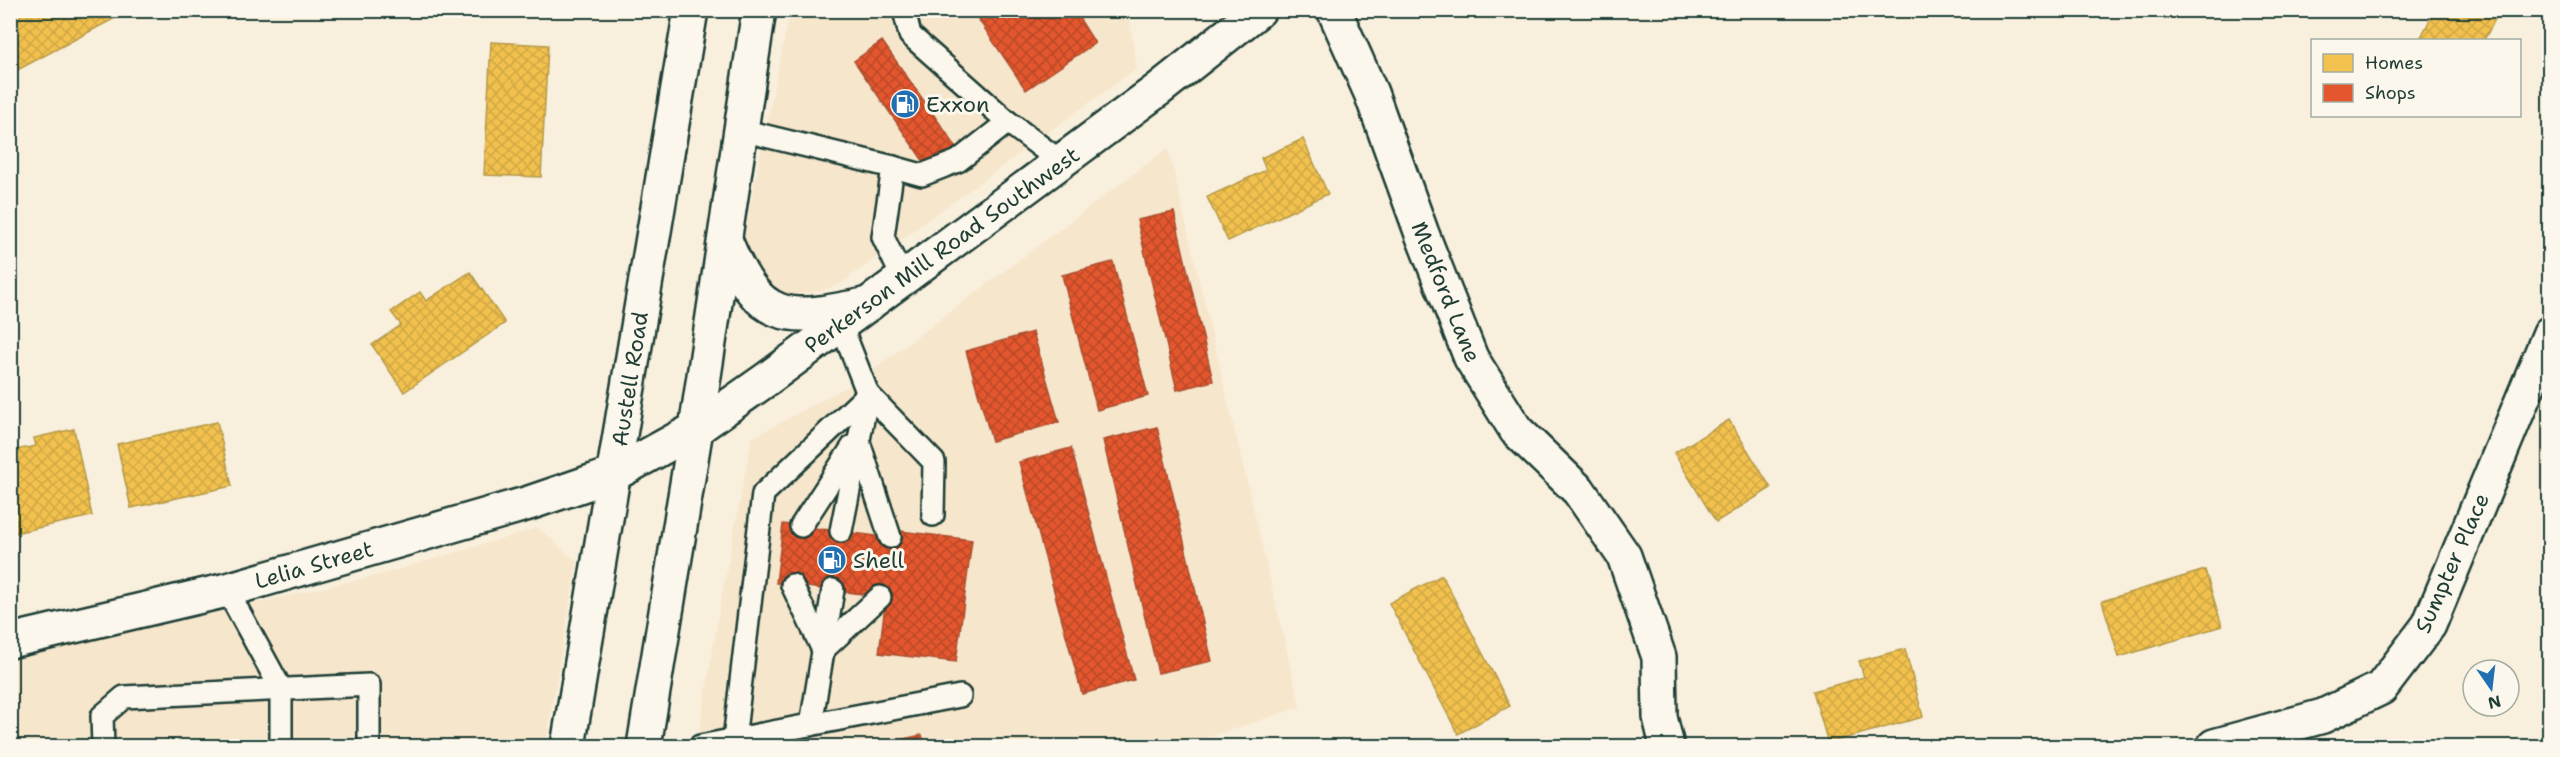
<svg xmlns="http://www.w3.org/2000/svg" width="2560" height="757" font-family="'Shantell Sans',sans-serif">
<defs>
<pattern id="homes-cross-hatch" width="8" height="8" patternUnits="userSpaceOnUse" patternTransform="scale(1.5)"><rect width="8" height="8" fill="#f2c14e"/><path d="M0 0l8 8M0 8l8-8" fill="none" stroke="#cfa745"/></pattern>
<pattern id="shops-cross-hatch" width="8" height="8" patternUnits="userSpaceOnUse" patternTransform="scale(1.5)"><rect width="8" height="8" fill="#e4572e"/><path d="M0 0l8 8M0 8l8-8" fill="none" stroke="#b84928"/></pattern>
</defs>
<rect width="100%" height="100%" fill="#f9efdd"/>
<filter id="ink" filterUnits="userSpaceOnUse"><feTurbulence type="fractalNoise" baseFrequency=".0167" numOctaves="2"/><feDisplacementMap in="SourceGraphic" scale="12" xChannelSelector="R" yChannelSelector="G"/><feConvolveMatrix kernelMatrix="1 2 1 2 8 2 1 2 1" color-interpolation-filters="sRGB"/></filter>
<g filter="url(#ink)">
<!-- built -->
<g fill="#f6e6cb">
<polygon points="790,11 1128,11 1137,68 840,284 820,291 789,295 764,282 748,264 745,231"/>
<polygon points="1168,148 1300,707 1181,746 697,746 720,606 752,438 861,379"/>
<polygon points="538,528 577,562 545,746 11,746 10,660 387,573"/>
</g>
<!-- homes -->
<g fill="url(#homes-cross-hatch)" stroke="#b39946" stroke-width="1.5">
<polygon points="22,10 119,10 121,15 10,74 10,17"/>
<polygon points="2435,10 2500,10 2484,40 2422,40 2420,39"/>
<polygon points="491,42 548,45 541,177 484,175"/>
<polygon points="1303,139 1328,194 1228,241 1207,197 1266,170 1261,158"/>
<polygon points="470,272 505,323 404,392 372,345 401,325 391,312 420,292 426,301"/>
<polygon points="1729,420 1771,488 1716,522 1674,453"/>
<polygon points="217,422 232,486 131,508 117,444"/>
<polygon points="74,429 92,516 10,534 10,451 36,446 34,438"/>
<polygon points="2205,570 2222,626 2119,657 2102,601"/>
<polygon points="1442,575 1510,706 1458,734 1389,603"/>
<polygon points="1905,649 1923,717 1828,743 1813,691 1864,677 1859,661"/>
</g>
<!-- shops -->
<g fill="url(#shops-cross-hatch)" stroke="#a94f30" stroke-width="1.5">
<polygon points="972,10 1074,10 1095,43 1026,90"/>
<polygon points="882,41 957,148 928,168 854,61"/>
<polygon points="1174,212 1213,381 1177,390 1137,220"/>
<polygon points="1113,262 1148,396 1097,410 1062,275"/>
<polygon points="1033,332 1059,422 992,441 966,351"/>
<polygon points="1157,427 1212,661 1158,673 1103,440"/>
<polygon points="1071,448 1134,680 1082,694 1019,462"/>
<polygon points="783,524 900,539 901,531 972,540 956,662 879,653 886,597 776,583"/>
<polygon points="922,735 925,746 872,746"/>
</g>
<g fill="none" stroke-linecap="round" stroke-linejoin="round">
<!-- lane casing -->
<g stroke="#1f3d34" stroke-width="26">
<g id="lane">
<polyline points="904,10 910,35 1008,122"/>
<polyline points="741,130 893,167 883,237 903,279"/>
<polyline points="893,167 922,175 958,161 1008,122 1061,162"/>
<polyline points="841,325 868,394 841,531"/>
<polyline points="859,442 890,537"/>
<polyline points="801,526 853,446"/>
<polyline points="792,585 823,650 880,597"/>
<polyline points="227,590 281,689 281,746"/>
<polyline points="811,725 833,590"/>
<polyline points="734,740 763,494 868,394 934,462 933,515"/>
<polyline points="103,746 102,716 124,697 369,685 369,746"/>
<polyline points="700,746 960,696"/>
</g>
</g>
<!-- street casing -->
<g stroke="#1f3d34" stroke-width="38">
<g id="street">
<polyline points="1334,10 1371,93 1422,234 1471,358 1516,430 1579,491 1624,556 1659,657 1660,717 1667,746"/>
<polyline points="10,641 227,590 529,503 614,474"/>
<polyline points="2214,746 2323,716 2381,688 2429,625 2550,333"/>
</g>
</g>
<!-- secondary casing -->
<g stroke="#1f3d34" stroke-width="38">
<polyline id="secondary" points="614,474 696,429 767,379 1159,89 1259,10"/>
</g>
<!-- primary casing -->
<g stroke="#1f3d34" stroke-width="38">
<g id="primary">
<path d="M725,240C759,324 786,322 869,304"/>
<polyline points="568,746 691,10"/>
<polyline points="644,746 696,429 759,10"/>
</g>
</g>
<!-- lane -->
<use href="#lane" stroke="#fbf7ec" stroke-width="21"/>
<!-- street -->
<use href="#street" stroke="#fbf7ec" stroke-width="33"/>
<!-- secondary -->
<use href="#secondary" stroke="#fbf7ec" stroke-width="33"/>
<!-- primary -->
<use href="#primary" stroke="#fbf7ec" stroke-width="33"/>
</g>
</g>
<!-- icons -->
<defs>
<g id="fuel-disc" transform="scale(1.5)"><circle r="9.5" fill="#1f6fb2" stroke="#fbf7ec"/><path d="M-5.5-6h7V0h2V4h1.3V-2.5L3-4.5l.8-.8L6-3V5H2.5V1h-1V6h-7ZM-4.2-4.7v3.2H.2V-4.7Z" fill="#fff"/></g>
</defs>
<g fill-rule="evenodd">
<use href="#fuel-disc" x="905" y="104"/>
<use href="#fuel-disc" x="832" y="560"/>
</g>
<g text-anchor="middle" dominant-baseline="central" stroke-width="6" stroke-linejoin="round" paint-order="stroke">
<!-- poi labels -->
<g font-size="22" fill="#1f3d34" stroke="#fbf7ec" text-anchor="start">
<text x="926" y="104">Exxon</text>
<text x="853" y="560">Shell</text>
</g>
<!-- street labels -->
<g font-size="22" fill="#1f3d34" stroke="#fbf7ec">
<text transform="translate(942 250) rotate(-36)">Perkerson Mill Road Southwest</text>
<text transform="translate(1446 292) rotate(68)">Medford Lane</text>
<text transform="translate(630 379) rotate(-81)">Austell Road</text>
<text transform="translate(2452 563) rotate(-66)">Sumpter Place</text>
<text transform="translate(314 565) rotate(-16)">Lelia Street</text>
</g>
</g>
<!-- margin -->
<rect width="2560" height="757" fill="none" stroke="#fbf7ec" stroke-width="36"/>
<rect x="18" y="18" width="2524" height="721" fill="none" stroke="#1f3d34" stroke-width="2" filter="url(#ink)"/>
<!-- legend -->
<rect x="2311" y="39" width="210" height="78" fill="#fbf7ec" stroke="#a3ada2" stroke-width="1.5"/>
<rect x="2323" y="54" width="30" height="18" fill="#f2c14e" stroke="#a3ada2" stroke-width="1.5"/>
<text x="2365" y="69" font-size="18" fill="#1f3d34">Homes</text>
<rect x="2323" y="84" width="30" height="18" fill="#e4572e" stroke="#a3ada2" stroke-width="1.5"/>
<text x="2365" y="99" font-size="18" fill="#1f3d34">Shops</text>
<!-- north arrow -->
<g transform="translate(2491 688) rotate(166)"><circle r="28" fill="#fbf7ec" stroke="#a3ada2" stroke-width="1.5"/>
<path d="M0-4.5L10 22L0 15L-10 22Z" fill="#1f6fb2"/>
<text y="-9" font-size="16" font-weight="bold" text-anchor="middle" fill="#1f3d34">N</text>
</g>
</svg>
